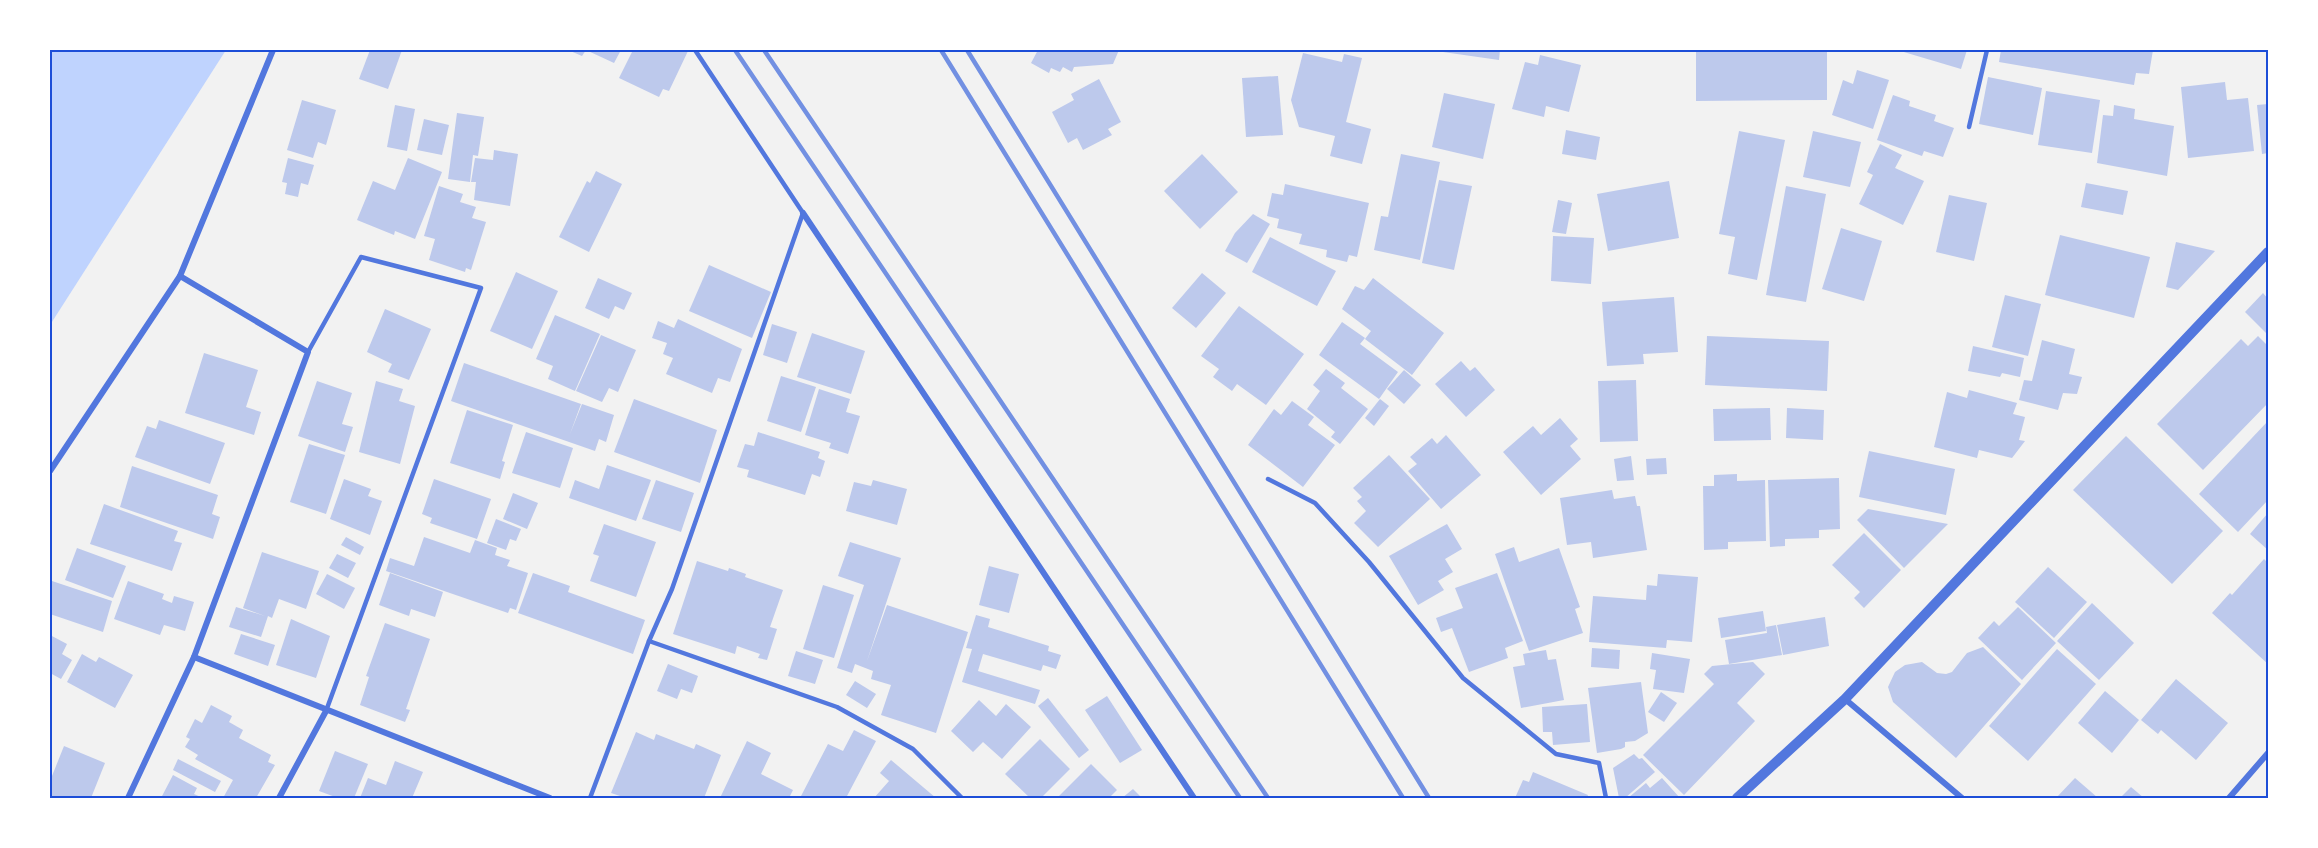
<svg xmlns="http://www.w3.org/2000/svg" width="2318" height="848" font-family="'Asap Condensed',sans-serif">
<rect width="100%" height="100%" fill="#f2f2f2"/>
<!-- water -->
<polygon fill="#bfd3fe" points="50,50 226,50 50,325"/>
<!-- building -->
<g fill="#bdc9ec">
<polygon points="370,50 402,50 388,89 359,79"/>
<polygon points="568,50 586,50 582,56"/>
<polygon points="586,50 621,50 614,63"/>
<polygon points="633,50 688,51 669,91 663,89 659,97 619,78"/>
<polygon points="1038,50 1119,50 1113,64 1074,67 1072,72 1063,67 1060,72 1051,68 1049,73 1031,63"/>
<polygon points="1443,50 1500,50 1499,60 1443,52"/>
<polygon points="1696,50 1827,50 1827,100 1696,101"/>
<polygon points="1897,50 1967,50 1961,69"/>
<polygon points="2001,50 2153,50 2149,74 2136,73 2134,85 1999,62"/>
<polygon points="1303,53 1342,62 1344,54 1362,58 1346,122 1371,129 1362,164 1330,156 1335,136 1299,127 1291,100"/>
<polygon points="1540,55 1581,65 1569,112 1546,106 1544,117 1512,109 1525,62 1538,65"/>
<polygon points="1857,70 1889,80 1873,129 1832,115 1843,80 1853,84"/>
<polygon points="1278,76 1283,135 1246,137 1242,78"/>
<polygon points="1988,77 2042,88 2033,135 1979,124"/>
<polygon points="1099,79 1121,122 1108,129 1112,135 1083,150 1077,138 1068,143 1052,112 1074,100 1071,94"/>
<polygon points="2225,82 2227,100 2248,98 2254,151 2188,158 2181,87"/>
<polygon points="2046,91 2100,100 2092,153 2038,145"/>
<polygon points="1444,93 1495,104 1483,159 1432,147"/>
<polygon points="1893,95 1910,101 1909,106 1936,115 1934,121 1954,128 1943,157 1924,151 1922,156 1877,140"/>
<polygon points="302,100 336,110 326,145 318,142 313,158 287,150"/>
<polygon points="2268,104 2268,153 2262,154 2257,105"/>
<polygon points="395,105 415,109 407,151 387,147"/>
<polygon points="2114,105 2135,109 2134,119 2174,126 2167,176 2097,163 2103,115 2113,116"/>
<polygon points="457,113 484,117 478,156 473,155 470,182 448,179"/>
<polygon points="424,119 449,125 442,155 417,150"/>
<polygon points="1566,130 1600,137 1596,160 1562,154"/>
<polygon points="1739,131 1785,140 1757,280 1728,274 1735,237 1719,234"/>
<polygon points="1813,131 1861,142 1850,187 1803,177"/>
<polygon points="1880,144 1902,155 1895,168 1924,181 1903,225 1859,204 1873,175 1867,172"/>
<polygon points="494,150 518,154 510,206 474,200 476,182 471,182 475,158 493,160"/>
<polygon points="1202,154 1238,192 1200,229 1164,191"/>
<polygon points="1401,154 1440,162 1420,260 1374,250 1381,216 1388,217"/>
<polygon points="288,158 314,165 308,185 301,183 298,197 285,194 287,183 282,182"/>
<polygon points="408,158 442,172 415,239 395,231 394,235 357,220 373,181 395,190"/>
<polygon points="596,171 622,184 589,252 559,237 587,181 590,183"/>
<polygon points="1439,180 1472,186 1454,270 1422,263"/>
<polygon points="1669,181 1679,238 1608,251 1597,194"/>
<polygon points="2086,183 2128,191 2123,215 2081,207"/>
<polygon points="1285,184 1369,203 1357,257 1349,255 1347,262 1326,257 1327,250 1299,244 1302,234 1277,228 1279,219 1267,216 1272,193 1283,195"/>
<polygon points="439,186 463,194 460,202 476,207 472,218 486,222 471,270 466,268 465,272 429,260 435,239 424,236"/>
<polygon points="1786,186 1826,194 1806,302 1766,295"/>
<polygon points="1949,195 1987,203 1974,261 1936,252"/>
<polygon points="1558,200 1572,203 1566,234 1552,232"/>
<polygon points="1253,214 1270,224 1247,263 1225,251 1235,233"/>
<polygon points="1841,228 1882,241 1864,301 1822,289"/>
<polygon points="2060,235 2150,257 2134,318 2045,295"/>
<polygon points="1553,236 1594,238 1591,284 1551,281"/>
<polygon points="1270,237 1336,271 1317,306 1252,272"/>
<polygon points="2176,242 2215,251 2178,290 2166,287"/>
<polygon points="709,265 771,292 752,338 689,311"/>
<polygon points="516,272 558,291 532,349 490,331"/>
<polygon points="1202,273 1226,293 1196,328 1172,308"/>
<polygon points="598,278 632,293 624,310 615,306 609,319 585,308"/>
<polygon points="1373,278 1444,333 1412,375 1365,339 1371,331 1342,309 1355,286 1364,290"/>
<polygon points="2263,293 2268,299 2267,334 2245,312"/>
<polygon points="2005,295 2041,304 2028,356 1992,347"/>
<polygon points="1674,297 1678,352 1643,354 1644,364 1607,366 1602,302"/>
<polygon points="1239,306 1304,354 1266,405 1237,384 1232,391 1213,377 1219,369 1201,356"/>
<polygon points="385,309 431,329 409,380 388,372 392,364 367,352"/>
<polygon points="555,315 600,334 575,391 548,379 553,366 536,359"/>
<polygon points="678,319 742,349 730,382 718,378 712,393 666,374 673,358 663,354 667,343 652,338 658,321 674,328"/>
<polygon points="1342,322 1365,338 1360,344 1398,372 1379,399 1319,355"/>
<polygon points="772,324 797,332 787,363 763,355"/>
<polygon points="812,333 865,351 851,394 797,377"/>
<polygon points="601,335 636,350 618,392 609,388 602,402 576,391"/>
<polygon points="1707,336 1829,341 1827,391 1705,385"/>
<polygon points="2258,336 2268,346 2268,403 2203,470 2157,424 2241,339 2248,346"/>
<polygon points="2042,340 2075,349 2069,374 2082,377 2077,394 2063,393 2058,410 2019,400 2024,380 2032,381"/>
<polygon points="1973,346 2024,358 2020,377 2002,373 2000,377 1968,371"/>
<polygon points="204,353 258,370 246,407 261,412 254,435 185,413"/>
<polygon points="1461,361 1470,371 1475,367 1495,390 1466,417 1435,384"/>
<polygon points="464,363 581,404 570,434 582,404 614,415 606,442 599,439 595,451 451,401"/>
<polygon points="1326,369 1345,383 1341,388 1368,409 1340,444 1331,437 1335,432 1307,409 1320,391 1313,385"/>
<polygon points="1404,370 1421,385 1404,404 1387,389"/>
<polygon points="781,376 816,387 801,432 767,421"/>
<polygon points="1636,380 1638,441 1600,442 1598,381"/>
<polygon points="317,381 352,393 342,424 353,427 345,452 298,436"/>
<polygon points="376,381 403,389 399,401 415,406 400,464 359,452"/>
<polygon points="819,389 850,399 846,412 860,416 848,454 829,448 831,443 805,435"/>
<polygon points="1969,390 2017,403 2013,414 2025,417 2019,440 2025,441 2012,458 1979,450 1977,458 1934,447 1947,392 1967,398"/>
<polygon points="634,399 717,430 700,483 614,452"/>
<polygon points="1380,399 1389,406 1374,426 1365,418"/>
<polygon points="1292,401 1314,417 1308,425 1335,445 1303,487 1248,445 1274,409 1281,415"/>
<polygon points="1770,408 1771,440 1714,441 1713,409"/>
<polygon points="1787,408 1824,410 1823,440 1786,438"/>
<polygon points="467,410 513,425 502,461 505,462 500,479 450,463"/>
<polygon points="1560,418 1578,439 1570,446 1581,459 1541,495 1503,452 1533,426 1541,435"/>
<polygon points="159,420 225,443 210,484 135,457 147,426 156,429"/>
<polygon points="2268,421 2268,500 2238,532 2199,494"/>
<polygon points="526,432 573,448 560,488 512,473"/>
<polygon points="758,432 820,452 818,458 825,461 820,477 812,474 805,495 747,477 749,470 737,467 745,444 754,446"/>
<polygon points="1446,435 1481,475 1441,509 1408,471 1417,464 1410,457 1432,438 1437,444"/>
<polygon points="2126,436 2223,531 2172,584 2073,490"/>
<polygon points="309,444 345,455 326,514 290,502"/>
<polygon points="1869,451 1955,469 1946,515 1859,497"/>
<polygon points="1389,455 1430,499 1378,547 1354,523 1366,511 1357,501 1362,497 1353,488"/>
<polygon points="1631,456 1634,480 1617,481 1614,459"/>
<polygon points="1666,458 1667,474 1647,475 1646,459"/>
<polygon points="607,465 651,480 636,521 569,498 575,480 599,489"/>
<polygon points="132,466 218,495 212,514 220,517 213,539 120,507"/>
<polygon points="1737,474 1737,481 1765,480 1766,541 1728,542 1728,549 1704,550 1703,486 1714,486 1714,475"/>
<polygon points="1839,478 1840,529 1819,530 1819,538 1785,539 1785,546 1770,547 1768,480"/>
<polygon points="344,479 371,489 368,496 382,501 370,535 330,519"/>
<polygon points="434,479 491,499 477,539 430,523 432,518 422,514"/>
<polygon points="656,480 694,493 681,532 642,519"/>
<polygon points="873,480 907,489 897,525 846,511 854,482 871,486"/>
<polygon points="1612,490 1614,499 1635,496 1637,506 1640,506 1647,550 1593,558 1591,542 1567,545 1560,498"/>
<polygon points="513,493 538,503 527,529 503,519"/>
<polygon points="104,504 178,531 174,541 182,543 172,571 90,544"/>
<polygon points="1868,509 1948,524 1904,568 1857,520"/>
<polygon points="2268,513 2268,550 2250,534"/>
<polygon points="496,519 521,529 516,541 510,539 506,550 487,543"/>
<polygon points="604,524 656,542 636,597 590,581 599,556 593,554"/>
<polygon points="1447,524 1462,549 1445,559 1453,572 1438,581 1444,590 1418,605 1389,556"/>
<polygon points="1864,533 1901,570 1864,608 1854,598 1860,592 1832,565"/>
<polygon points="346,537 364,547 360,555 341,545"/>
<polygon points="424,537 470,553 475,540 497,548 495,555 510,560 507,566 528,573 516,610 510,608 508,613 386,571 390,558 414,566"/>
<polygon points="850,542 901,558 867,661 887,605 968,632 936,733 881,715 891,685 871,679 873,671 855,664 852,673 837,668 864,585 838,576"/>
<polygon points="1514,547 1519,562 1559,548 1580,607 1575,609 1583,633 1529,651 1495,554"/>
<polygon points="77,548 126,566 113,598 65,580"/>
<polygon points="262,552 319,571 306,609 279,599 272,618 268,616 261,637 229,627 236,607 265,616 243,608"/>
<polygon points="337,554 356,563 348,578 329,568"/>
<polygon points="2264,559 2268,563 2268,664 2212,613 2230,593 2232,595"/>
<polygon points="697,561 728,571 729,568 746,574 745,577 783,590 770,627 777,629 767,660 758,658 760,654 737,646 735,654 673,634"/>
<polygon points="989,566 1019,574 1009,613 979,605"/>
<polygon points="2048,567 2087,602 2054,638 2015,602"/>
<polygon points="390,573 443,592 435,617 411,609 409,616 379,605"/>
<polygon points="533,573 570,586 568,592 645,620 633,654 518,613"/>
<polygon points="1497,573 1523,641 1505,648 1508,658 1469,672 1452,628 1441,632 1436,618 1463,608 1455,588"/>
<polygon points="327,574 355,588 344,609 316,594"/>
<polygon points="1658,574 1698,577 1692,642 1667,640 1666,648 1589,642 1593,596 1646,600 1647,585 1657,586"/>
<polygon points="52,581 112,601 103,632 50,614"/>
<polygon points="128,581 164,594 162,599 172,603 174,596 194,602 185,631 164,625 160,635 114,619"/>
<polygon points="823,585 854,595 834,658 803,649"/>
<polygon points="2092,603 2134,643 2099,680 2057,641"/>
<polygon points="2018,607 2056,643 2022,680 1978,638 1994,621 1999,626"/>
<polygon points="1763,611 1766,631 1721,638 1718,618"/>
<polygon points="976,615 990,619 988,627 1049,646 1048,651 1061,655 1056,669 1043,665 1041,671 983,654 978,671 1040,690 1035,704 962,682 972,649 966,648"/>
<polygon points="1825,617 1829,646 1783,655 1777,625"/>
<polygon points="291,619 330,636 316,678 276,665"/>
<polygon points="385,623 430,639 406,709 410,710 405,722 360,705 369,677 366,676"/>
<polygon points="1776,625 1782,655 1729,664 1725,640 1767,633 1766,627"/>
<polygon points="241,634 275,645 268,666 234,654"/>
<polygon points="50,635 67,644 62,654 72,660 61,679 50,673"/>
<polygon points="1983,647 2021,684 1956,758 1893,702 1888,687 1895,672 1905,665 1922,662 1937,673 1946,674 1952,672 1967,653"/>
<polygon points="1592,648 1620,650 1619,669 1591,667"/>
<polygon points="2057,649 2096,684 2028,761 1989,726"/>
<polygon points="1546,650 1548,660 1556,659 1564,700 1521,708 1513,667 1525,665 1523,654"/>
<polygon points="796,651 823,660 815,684 788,676"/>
<polygon points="1652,653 1690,659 1684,693 1653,689 1656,670 1650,669"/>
<polygon points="82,654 96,662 99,657 133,675 115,708 67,682"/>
<polygon points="1753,662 1765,674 1737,703 1755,721 1684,795 1643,755 1714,684 1704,674 1712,666"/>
<polygon points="668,664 698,676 692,693 681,689 677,699 657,691"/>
<polygon points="2176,679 2228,723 2196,760 2161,730 2158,734 2141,720"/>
<polygon points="855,681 876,694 867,708 846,695"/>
<polygon points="1641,682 1648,733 1635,741 1625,742 1625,747 1621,749 1597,753 1588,688"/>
<polygon points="2105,691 2139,720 2112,753 2078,723"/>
<polygon points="1661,692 1677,703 1664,722 1648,712"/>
<polygon points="1107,696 1142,750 1120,763 1085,710"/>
<polygon points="1048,698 1089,750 1079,758 1038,706"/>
<polygon points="979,700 996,716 1006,704 1031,727 1002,759 983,742 973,752 951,731"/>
<polygon points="1587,704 1590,742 1553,745 1552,732 1543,732 1542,707"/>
<polygon points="211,705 232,716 229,722 243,730 239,738 271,755 268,762 275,765 256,798 223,798 233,780 195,759 198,755 185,747 190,739 186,737 195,719 202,723"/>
<polygon points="854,730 876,741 846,798 800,798 828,744 843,751"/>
<polygon points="636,732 654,740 656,734 694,749 696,744 721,755 704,798 626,798 611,793"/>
<polygon points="1040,739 1070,769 1041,798 1030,798 1005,774"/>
<polygon points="747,741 771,753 761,774 793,790 789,798 720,798"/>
<polygon points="64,746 105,763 91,798 50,798 50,781"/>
<polygon points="335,751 368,764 354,798 338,798 319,791"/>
<polygon points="1634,754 1639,759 1642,758 1655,772 1625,798 1619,798 1613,768"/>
<polygon points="178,759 221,781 215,792 173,770"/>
<polygon points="891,760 936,798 874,798 889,781 880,773"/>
<polygon points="395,761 423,772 412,798 360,798 368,778 386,785"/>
<polygon points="1091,764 1117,790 1109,798 1057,798"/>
<polygon points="1533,772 1588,795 1587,798 1515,798 1523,780 1529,782"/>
<polygon points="173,775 197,788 194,794 203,798 161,798"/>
<polygon points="1662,778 1680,798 1628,798 1646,783 1650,788"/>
<polygon points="2075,778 2090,791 2098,798 2056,798"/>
<polygon points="2131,787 2144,798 2120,798"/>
<polygon points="1133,789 1142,798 1122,798"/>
</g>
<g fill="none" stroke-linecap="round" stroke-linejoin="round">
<!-- service -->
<g stroke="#5277de" stroke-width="4.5">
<polyline points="1969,127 1987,50"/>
<polyline points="308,352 361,257 481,288 326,711"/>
<polyline points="1268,479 1315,503 1369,562 1463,678 1556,754 1599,763 1606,798"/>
<polyline points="649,641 837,707 913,749 962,798"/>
<polyline points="590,798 649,641 672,589 803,213 695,50"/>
</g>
<!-- minor -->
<g stroke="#5277de" stroke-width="6">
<polyline points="803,213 1194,798"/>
<polyline points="50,471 180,276 273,50"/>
<polyline points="194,657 550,798"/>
<polyline points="1845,699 1962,798"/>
<polyline points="128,798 194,657 308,352 180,276"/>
<polyline points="279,798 326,711"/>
<polyline points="2229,798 2268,753"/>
</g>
<!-- tertiary -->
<polyline stroke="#5277de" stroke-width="10" points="1737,798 1845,699 2268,252"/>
<!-- rail -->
<g stroke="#7290e2" stroke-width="4.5">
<polyline points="735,50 1240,798"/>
<polyline points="764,50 1268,798"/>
<polyline points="941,50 1403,798"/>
<polyline points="967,50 1429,798"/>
</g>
</g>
<!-- border -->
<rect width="2318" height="848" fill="none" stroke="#ffffff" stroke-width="102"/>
<rect x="51" y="51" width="2216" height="746" fill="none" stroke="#1d4ed8" stroke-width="2"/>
</svg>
